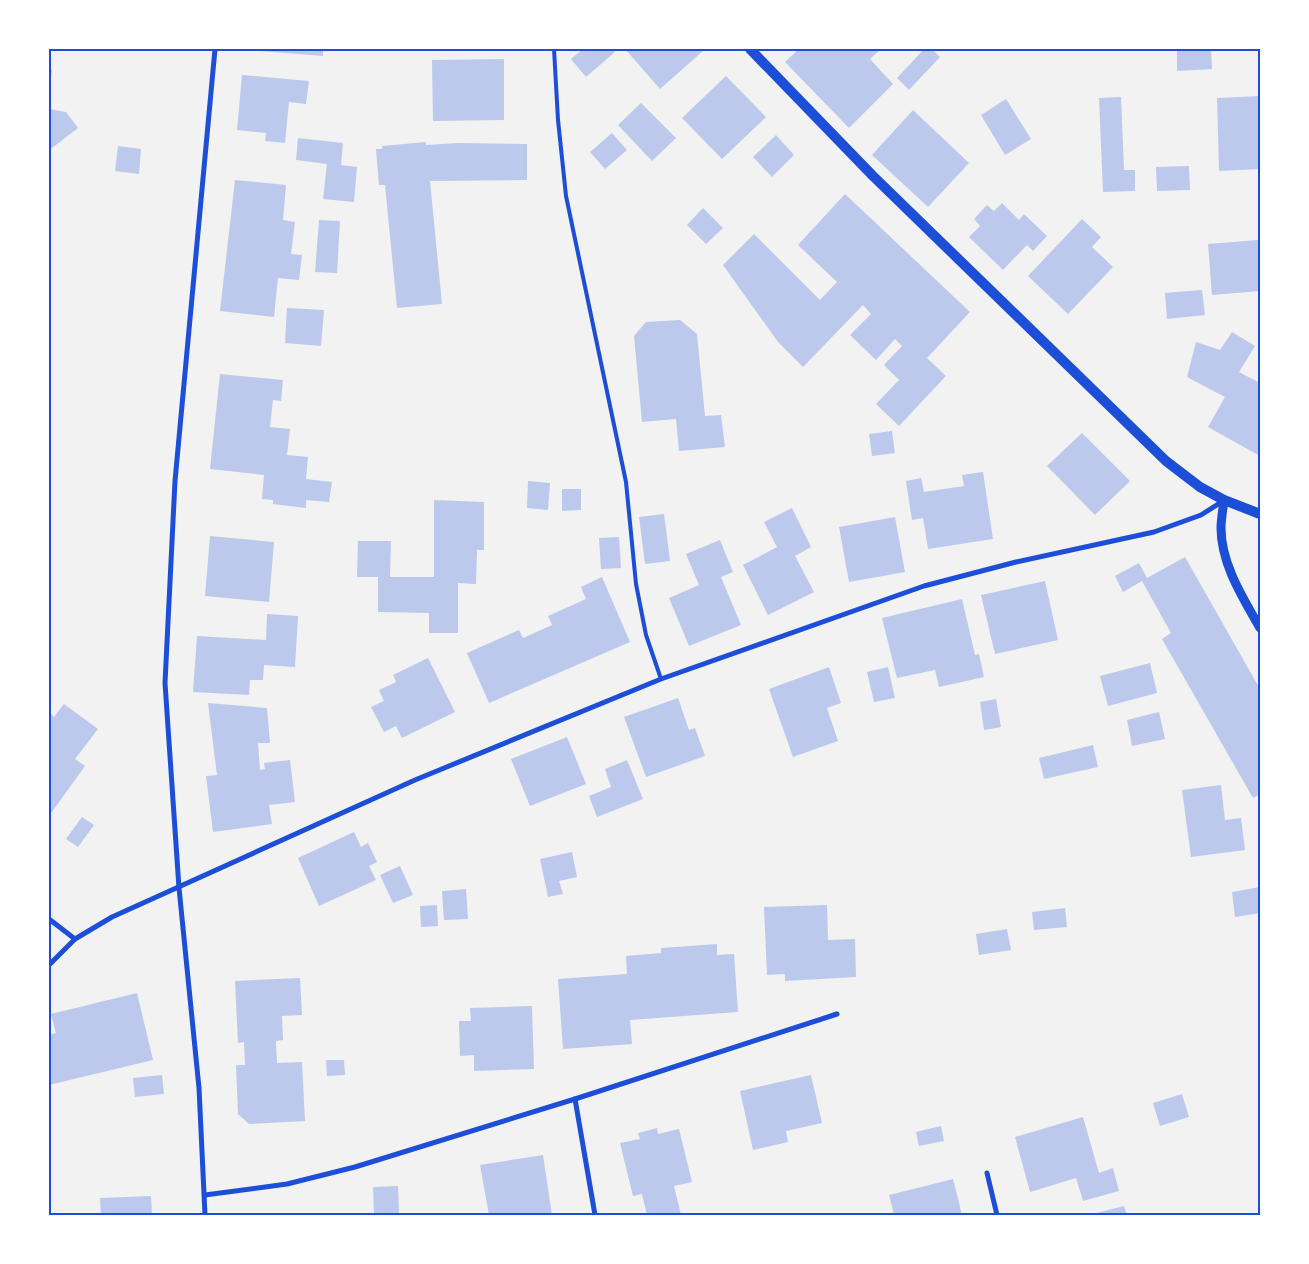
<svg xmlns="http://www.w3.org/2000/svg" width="1309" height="1264" viewBox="0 0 1309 1264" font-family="Ubuntu,sans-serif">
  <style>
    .building { fill: #bdc9ec }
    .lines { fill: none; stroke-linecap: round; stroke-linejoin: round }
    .service { stroke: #1d4ed8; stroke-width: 4 }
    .minor { stroke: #1d4ed8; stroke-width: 5 }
    .tertiary { stroke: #1d4ed8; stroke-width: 9 }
    .secondary { stroke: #1d4ed8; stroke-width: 10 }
    .neatline { fill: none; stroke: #1d4ed8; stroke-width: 2 }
  </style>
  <rect width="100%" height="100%" fill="#f2f2f2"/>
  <g class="building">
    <path d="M248 49H323V56L248 50Z"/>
    <path d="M583 49H612L615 52 586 77 571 59Z"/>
    <path d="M625 49H703L704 50 660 89Z"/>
    <path d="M799 49H881L870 59 893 84 849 128 785 62Z"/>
    <path d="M924 49H932L940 57 909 90 897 78Z"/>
    <path d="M1211 49 1212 69 1177 71V50Z"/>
    <path d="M504 59V120L433 121 432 60Z"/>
    <path d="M49 70H52L50 84H49Z"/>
    <path d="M242 75 309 81 306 104 289 102 285 143 265 141 266 133 237 130Z"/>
    <path d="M726 76 766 117 722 159 682 118Z"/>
    <path d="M1260 96V169L1219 171 1217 98Z"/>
    <path d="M1121 97 1124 170H1135V191L1103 192 1099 98Z"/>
    <path d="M1006 99 1031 139 1005 155 981 115Z"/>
    <path d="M641 103 676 138 652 161 618 125Z"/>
    <path d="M49 109 66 112 78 128 52 148 49 147Z"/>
    <path d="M913 110 969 163 928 207 872 155Z"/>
    <path d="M612 133 627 150 605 169 590 152Z"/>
    <path d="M776 135 794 155 772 177 753 157Z"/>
    <path d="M298 138 343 143 341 165 357 167 354 202 323 199 327 164 296 160Z"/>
    <path d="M426 142V145L459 143 527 144V180L430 181 442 304 397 308 385 185H379L376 149H382V146Z"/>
    <path d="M118 146 141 149 139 174 115 171Z"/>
    <path d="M1189 166 1190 190 1157 191 1156 167Z"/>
    <path d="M235 180 286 185 283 220 295 222 291 254 302 255 299 280 278 278 274 317 220 311Z"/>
    <path d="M845 194 970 312 927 358 946 376 899 426 876 404 899 380 884 365 902 346 895 339 876 360 850 335 871 314 863 305 803 367 778 342 723 265 754 234 820 300 837 282 798 245Z"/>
    <path d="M1002 203 1019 220 1024 214 1047 236 1033 251 1027 245 1003 270 969 237 980 226 974 219 987 205 994 211Z"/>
    <path d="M703 208 723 228 706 244 687 225Z"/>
    <path d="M1082 219 1101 237 1092 247 1113 267 1068 314 1028 276Z"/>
    <path d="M319 220 340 221 337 273 315 272Z"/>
    <path d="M1258 240 1260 291 1212 295 1208 244Z"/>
    <path d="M1202 290 1205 315 1167 319 1165 293Z"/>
    <path d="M287 308 324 310 321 346 285 343Z"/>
    <path d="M680 320 697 334 705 416 721 415 725 447 679 451 676 419 642 422 634 336 646 322Z"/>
    <path d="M1232 332 1255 346 1239 372 1260 383V456L1208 427 1225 397 1187 377 1196 342 1220 350Z"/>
    <path d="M220 374 283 380 281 401 273 400 270 427 290 429 287 455 308 457 306 479 332 482 329 502 306 500V508L273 504V500L262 499 264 475 210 469Z"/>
    <path d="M892 431 895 453 872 456 869 434Z"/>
    <path d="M1082 433 1130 481 1095 515 1047 466Z"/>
    <path d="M983 472 993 539 928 549 923 518 912 520 906 481 921 478 924 492 964 486 962 475Z"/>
    <path d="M528 481 550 483 548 510 527 508Z"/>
    <path d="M562 489H581V510L562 511Z"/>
    <path d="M434 500 484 502V550H477L476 584 458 583V633H429V613L378 612V577H357L358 541H391L390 577H434Z"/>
    <path d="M792 508 811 547 795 556 814 592 768 615 743 565 777 547 764 522Z"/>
    <path d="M664 514 670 561 645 564 639 517Z"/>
    <path d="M895 517 905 572 849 582 839 527Z"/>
    <path d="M210 536 274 542 269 602 205 596Z"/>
    <path d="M619 537 621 568 601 569 599 538Z"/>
    <path d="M720 540 733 572 721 577 741 625 689 646 669 598 699 585 686 554Z"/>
    <path d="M1185 557 1260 689V794L1253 798 1162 639 1171 633 1142 581 1123 592 1115 576 1139 563 1147 578Z"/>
    <path d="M602 577 630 642 489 703 467 653 519 630 523 638 552 625 548 616 586 599 581 587Z"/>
    <path d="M1045 581 1058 640 995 654 981 595Z"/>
    <path d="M962 599 975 655 979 654 984 677 939 687 935 670 897 678 882 618Z"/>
    <path d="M267 614 298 616 295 667 264 665 263 680H250L249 695 193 692 197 636 266 640Z"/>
    <path d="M428 658 455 712 402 738 396 726 384 732 371 707 384 701 379 690 396 682 393 675Z"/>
    <path d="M1150 663 1157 693 1108 706 1100 676Z"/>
    <path d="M829 667 841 703 827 708 838 741 793 757 769 689Z"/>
    <path d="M888 667 895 698 874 702 867 672Z"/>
    <path d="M678 698 689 730 695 728 705 756 646 777 624 717Z"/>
    <path d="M996 699 1001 727 984 730 980 702Z"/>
    <path d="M208 703 267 708 270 743H258L260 770 265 769 264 763 290 760 295 802 269 805 272 824 213 832 206 776 217 775Z"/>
    <path d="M64 704 98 729 75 759 85 766 49 816V712L54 717Z"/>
    <path d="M1159 712 1165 739 1132 746 1127 720Z"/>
    <path d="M567 737 586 784 530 806 511 759Z"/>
    <path d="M1093 745 1098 767 1044 779 1039 758Z"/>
    <path d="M627 760 643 799 597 817 589 796 611 787 605 769Z"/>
    <path d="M1221 785 1225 820 1241 818 1245 850 1191 857 1182 790Z"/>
    <path d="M82 817 94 825 78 847 66 839Z"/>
    <path d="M354 832 361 847 368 843 377 862 369 866 376 880 319 906 298 858Z"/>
    <path d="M572 852 577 877 559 881 563 894 548 897 540 859Z"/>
    <path d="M400 866 413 895 393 903 380 875Z"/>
    <path d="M1260 887V913L1235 917 1232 892Z"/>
    <path d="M466 889 468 919 444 920 442 891Z"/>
    <path d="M437 905 438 926 421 927 420 906Z"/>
    <path d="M827 905 828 940 855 939 856 977 785 981V974L767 975 764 907Z"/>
    <path d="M1065 908 1067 927 1034 930 1032 912Z"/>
    <path d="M1007 929 1011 950 979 955 976 934Z"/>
    <path d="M717 944V955L734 954 738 1012 630 1020 632 1044 563 1049 558 979 627 974 626 956 661 953V948Z"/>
    <path d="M300 978 302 1015 282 1016 283 1040 276 1041 277 1063 302 1062 305 1121 249 1124 238 1114 236 1065H245L244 1042 238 1043 235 981Z"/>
    <path d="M137 993 153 1060 49 1085V1035L56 1033 51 1014Z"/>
    <path d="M532 1006 534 1069 474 1071V1055L460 1056 459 1021H471L470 1008Z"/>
    <path d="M326 1060H344L345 1075 327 1076Z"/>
    <path d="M162 1075 164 1094 135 1097 133 1078Z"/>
    <path d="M811 1075 822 1123 786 1131 788 1142 753 1150 740 1091Z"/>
    <path d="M1182 1094 1189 1117 1160 1126 1153 1103Z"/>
    <path d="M1083 1117 1099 1173 1113 1168 1119 1191 1083 1201 1076 1178 1030 1192 1015 1137Z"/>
    <path d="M941 1126 944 1141 919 1146 916 1132Z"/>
    <path d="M657 1128 658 1134 679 1129 692 1182 674 1186 681 1215H647L642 1194 633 1196 620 1143 640 1139 638 1133Z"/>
    <path d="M543 1155 552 1215H489L480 1165Z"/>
    <path d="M953 1179 962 1215H894L889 1195Z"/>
    <path d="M398 1186 399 1213 374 1214 373 1187Z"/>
    <path d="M151 1196 152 1215H101L100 1198Z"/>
    <path d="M1124 1206 1127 1215H1089Z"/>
  </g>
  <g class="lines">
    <path class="service" d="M554 49 558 120 566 196 626 482 636 584 646 635 661 679"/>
    <g class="minor">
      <path d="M49 919 75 939"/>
      <path d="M49 965 75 939 112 917 415 780 661 679 924 586 1016 562 1154 532 1201 515 1223 501"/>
      <path d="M575 1099 595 1215"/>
      <path d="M987 1173 997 1215"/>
      <path d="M205 1195 287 1184 355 1167 575 1099 837 1014"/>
      <path d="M205 1215 199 1088 179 888 165 683 175 481 215 49"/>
    </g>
    <path class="tertiary" d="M1224 500C1223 509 1221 519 1221 528 1221 564 1243 598 1260 628"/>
    <path class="secondary" d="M750 49 873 176 1166 461 1200 487 1224 500 1260 514"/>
  </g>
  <rect width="1309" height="1264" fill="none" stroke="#ffffff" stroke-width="100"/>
  <rect x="50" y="50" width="1209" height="1164" class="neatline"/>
</svg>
